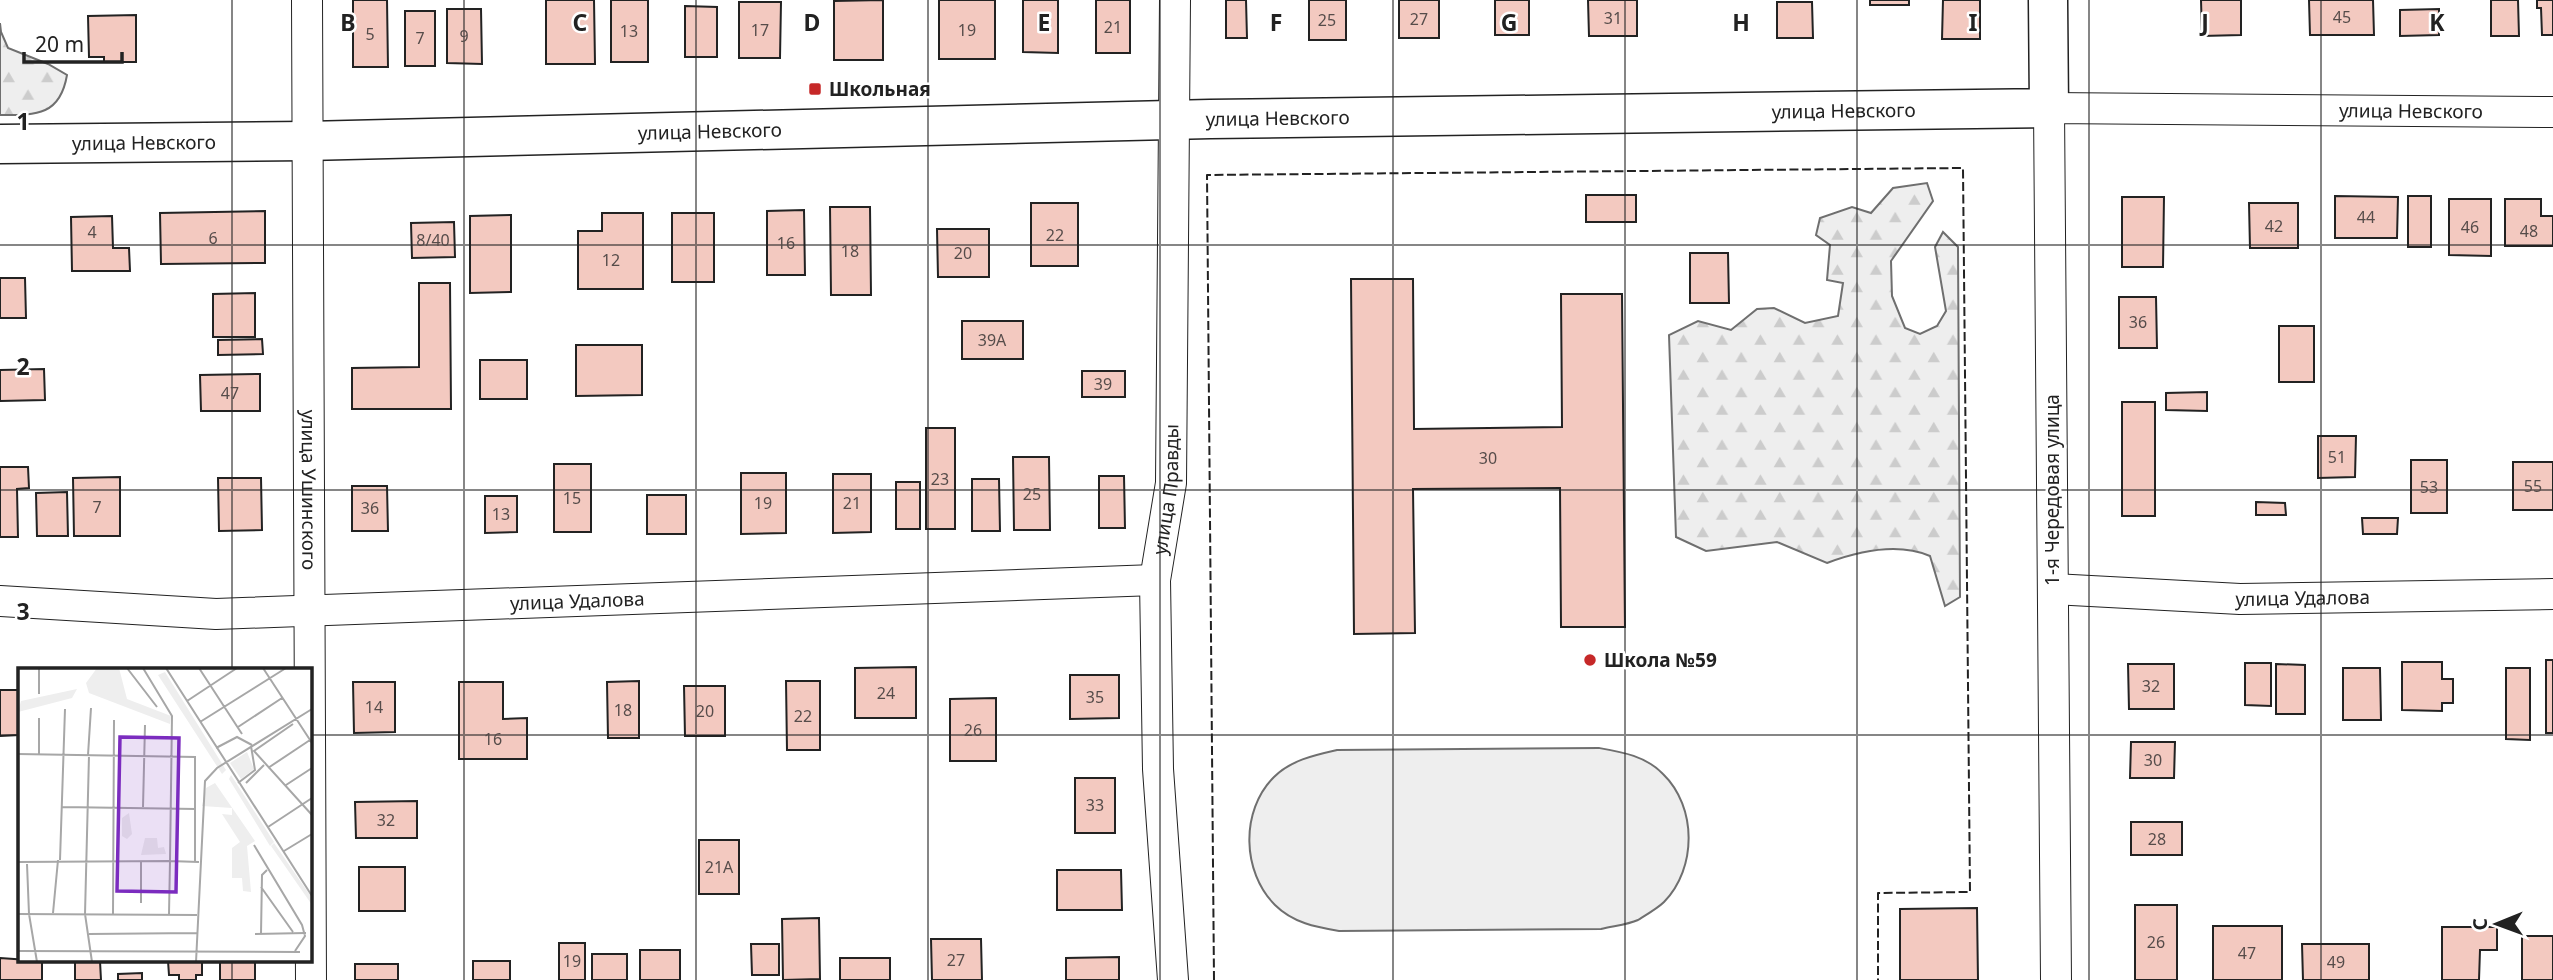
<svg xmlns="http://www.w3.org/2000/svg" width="2553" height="980" viewBox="0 0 2553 980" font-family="'Noto Sans',sans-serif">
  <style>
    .green { fill: #eee; stroke: #6f6f6f; stroke-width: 2 }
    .forest { fill: url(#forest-firs); stroke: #6f6f6f; stroke-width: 2 }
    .building { fill: #f3c9c0; stroke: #222; stroke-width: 2 }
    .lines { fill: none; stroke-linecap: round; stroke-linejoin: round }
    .street-casing { stroke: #222; stroke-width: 32 }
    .secondary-casing { stroke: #222; stroke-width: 41 }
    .street { stroke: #fff; stroke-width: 30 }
    .secondary { stroke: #fff; stroke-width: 38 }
    .fence { stroke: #222; stroke-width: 2; stroke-dasharray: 9 3.5; stroke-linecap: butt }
    .grid { fill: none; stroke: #222; stroke-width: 2; stroke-opacity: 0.55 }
    .poi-dot { fill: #c62828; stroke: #fff; stroke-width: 2.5 }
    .labels { text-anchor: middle; stroke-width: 5; stroke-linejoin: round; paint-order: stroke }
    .number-label { font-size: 16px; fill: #564c4a }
    .poi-label { font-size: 19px; font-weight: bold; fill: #222; stroke: #fff; text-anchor: start }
    .street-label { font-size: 19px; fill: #222; stroke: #fff }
    .inset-road { fill: none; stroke: #a7a7a7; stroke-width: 2 }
    .view { fill: #7b2cbf; fill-opacity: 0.15; stroke: #7b2cbf; stroke-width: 3.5 }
    .inset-edge { fill: none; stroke: #222; stroke-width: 3.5 }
    .grid-label { font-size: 23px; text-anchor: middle; font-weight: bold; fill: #222; stroke: #fff; stroke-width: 5; stroke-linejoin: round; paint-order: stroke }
  </style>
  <defs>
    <pattern id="forest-firs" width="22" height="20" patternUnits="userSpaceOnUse" patternTransform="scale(1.75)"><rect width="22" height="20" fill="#eee"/><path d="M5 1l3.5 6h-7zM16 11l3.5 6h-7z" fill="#ccc"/></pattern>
  </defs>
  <rect width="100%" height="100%" fill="#fff"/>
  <path class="green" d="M1599 748C1622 752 1646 756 1663 774 1697 807 1697 868 1664 902 1658 908 1646 915 1638 920 1627 925 1612 926 1601 929L1339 931C1316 927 1293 923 1275 905 1242 872 1240 811 1274 777 1291 760 1315 755 1337 750Z"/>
  <g class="forest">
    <path d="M0 23 1 32 8 48 48 64 67 75C60 116 36 115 0 115Z"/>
    <path d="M1927 183 1933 201 1891 261 1892 296 1905 328 1920 334 1937 326 1946 311 1935 247 1943 232 1958 247 1960 597 1945 606 1930 556C1897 542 1859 551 1827 563L1777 542 1706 551 1676 537 1669 335 1698 321 1731 330 1757 309 1774 308 1805 323 1838 316 1843 283 1827 280 1830 245 1816 235 1820 218 1852 207 1871 213 1893 188Z"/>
  </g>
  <g class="building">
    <path d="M353 0H387L388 67H353Z"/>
    <path d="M546 0H594L595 64H546Z"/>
    <rect x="611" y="0" width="37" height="62"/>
    <path d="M883 0V60H834V1Z"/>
    <rect x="939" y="0" width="56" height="59"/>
    <path d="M1023 0H1058V53L1023 52Z"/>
    <rect x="1096" y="0" width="34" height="53"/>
    <path d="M1226 0H1246L1247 38H1226Z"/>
    <rect x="1309" y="0" width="37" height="40"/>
    <rect x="1399" y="0" width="40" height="38"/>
    <rect x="1495" y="0" width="34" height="35"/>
    <path d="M1588 0H1637V36H1589Z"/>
    <rect x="1870" y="0" width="39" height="5"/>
    <path d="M1943 0H1980V39H1942Z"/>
    <path d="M2201 0H2241V35L2202 36Z"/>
    <path d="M2309 0H2373L2374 35H2310Z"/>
    <path d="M2491 0H2518L2519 36H2491Z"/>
    <path d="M2537 0H2553V35H2542L2541 8H2537Z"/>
    <path d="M739 2H781L780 58H739Z"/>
    <path d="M1777 2H1812L1813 38H1777Z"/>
    <path d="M685 6 717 7V57H685Z"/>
    <path d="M447 9H481L482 64 447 63Z"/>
    <path d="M2439 9V35L2400 36V10Z"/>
    <rect x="405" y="11" width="30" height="55"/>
    <path d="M136 15V62H104V57H89L88 16Z"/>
    <rect x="1586" y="195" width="50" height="27"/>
    <path d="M2335 196 2398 197 2397 238H2335Z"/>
    <rect x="2408" y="196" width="23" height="51"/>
    <path d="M2122 197H2164L2163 267H2122Z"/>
    <path d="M2449 199H2491V256L2449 255Z"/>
    <path d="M2505 199H2541V216H2553V246H2505Z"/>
    <rect x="1031" y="203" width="47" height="63"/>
    <path d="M2249 203H2298V248H2250Z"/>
    <path d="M830 207H870L871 295H831Z"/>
    <path d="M804 210 805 275H767V211Z"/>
    <path d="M265 211V263L161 264 160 213Z"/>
    <path d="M602 213H643V289H578V231H602Z"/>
    <rect x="672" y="213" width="42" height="69"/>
    <path d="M511 215V292L470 293V216Z"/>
    <path d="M112 216 113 248H129L130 271H72L71 217Z"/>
    <path d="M454 222 455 257 412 258 411 223Z"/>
    <path d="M937 229H989V277H938Z"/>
    <path d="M1690 253H1728L1729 303H1690Z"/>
    <path d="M0 278H25L26 318H0Z"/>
    <path d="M1351 279H1413L1414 429 1562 427 1561 294H1622L1625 627H1561L1560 488 1413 489 1415 633 1354 634Z"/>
    <path d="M419 283H450L451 409H352V368L419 367Z"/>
    <path d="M255 293V337H213V294Z"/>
    <path d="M2119 297H2156L2157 348H2119Z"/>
    <rect x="962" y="321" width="61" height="38"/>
    <rect x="2279" y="326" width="35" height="56"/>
    <path d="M262 339 263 354 218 355V340Z"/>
    <path d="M576 345H642V395L576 396Z"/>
    <rect x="480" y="360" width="47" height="39"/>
    <path d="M44 369 45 400 0 401V370Z"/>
    <rect x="1082" y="371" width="43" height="26"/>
    <path d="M260 374V411H201L200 375Z"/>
    <path d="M2207 392V411L2166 410V393Z"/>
    <rect x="2122" y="402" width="33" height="114"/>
    <rect x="926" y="428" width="29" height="101"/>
    <path d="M2318 436H2356L2355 477 2318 478Z"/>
    <path d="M1013 457H1049L1050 530H1014Z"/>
    <rect x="2411" y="460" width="36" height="53"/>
    <rect x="2513" y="462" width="40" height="48"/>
    <rect x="554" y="464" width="37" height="68"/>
    <path d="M0 467H28L29 488 17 489 18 537H0Z"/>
    <path d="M741 473H786V533L741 534Z"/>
    <path d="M833 474H871V532L833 533Z"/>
    <path d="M1099 476H1124L1125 528H1099Z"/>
    <path d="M120 477V536H74L73 478Z"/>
    <path d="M218 478H261L262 530 219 531Z"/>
    <path d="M972 479H999L1000 531H972Z"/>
    <rect x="896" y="482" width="24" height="47"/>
    <path d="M352 486H387L388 531H352Z"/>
    <path d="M67 492 68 536H37L36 493Z"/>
    <rect x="647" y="495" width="39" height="39"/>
    <path d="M485 496H517V532L485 533Z"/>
    <path d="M2256 502 2285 503 2286 515H2256Z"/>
    <path d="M2362 518H2398L2397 534H2363Z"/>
    <rect x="2546" y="660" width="7" height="73"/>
    <path d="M2402 662H2442V679H2453V703H2442V711L2402 710Z"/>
    <path d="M2245 663H2271V706L2245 705Z"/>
    <path d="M2128 664H2174V709H2129Z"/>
    <path d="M2276 664 2305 665V714H2276Z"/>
    <path d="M916 667V718H855V668Z"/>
    <path d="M2343 668H2380L2381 720H2343Z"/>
    <path d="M2506 668H2530V740L2506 739Z"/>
    <path d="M1070 675H1119V718L1070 719Z"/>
    <path d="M639 681V738H608L607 682Z"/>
    <path d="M786 681H820V750H787Z"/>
    <path d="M353 682H395V732L354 733Z"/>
    <path d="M459 682H503V719L527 718V759H459Z"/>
    <path d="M684 686H725V736H685Z"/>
    <path d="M0 690H19V735L0 736Z"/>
    <path d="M996 698V761H950V699Z"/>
    <path d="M2131 742H2175L2174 778H2130Z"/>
    <rect x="1075" y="778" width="40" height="55"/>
    <path d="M417 801V838H356L355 802Z"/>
    <rect x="2131" y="822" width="51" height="33"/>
    <rect x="699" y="840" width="40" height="54"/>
    <rect x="359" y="867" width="46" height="44"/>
    <path d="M1057 870H1121L1122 910H1057Z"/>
    <rect x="2135" y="905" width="42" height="75"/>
    <path d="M1977 908 1978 980H1900V909Z"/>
    <path d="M819 918 820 979 783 980 782 919Z"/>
    <rect x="2213" y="926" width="69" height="54"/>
    <path d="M2442 927H2497V950H2480L2479 980H2442Z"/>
    <rect x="2522" y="936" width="31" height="44"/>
    <path d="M931 939H981L982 980H932Z"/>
    <rect x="559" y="943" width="26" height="37"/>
    <path d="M751 944H779V975H752Z"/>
    <path d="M2302 944H2369V980H2303Z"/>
    <rect x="640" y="950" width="40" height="30"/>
    <rect x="592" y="954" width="35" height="26"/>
    <path d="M1119 957V980H1066V958Z"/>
    <path d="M0 958 42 961V980H0Z"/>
    <rect x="840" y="958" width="50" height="22"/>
    <path d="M75 961H100L101 980H75Z"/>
    <path d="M168 961H202V975H196V980H179V975H169Z"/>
    <rect x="220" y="961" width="35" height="19"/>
    <rect x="473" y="961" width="37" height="19"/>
    <rect x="355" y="964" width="43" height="16"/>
    <path d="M142 973V980H118V974Z"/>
  </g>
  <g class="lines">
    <defs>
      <g id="street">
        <path id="s1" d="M307 0 311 980"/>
        <path id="s2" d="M2053 589 2240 599 2553 594"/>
        <path id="s3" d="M0 601 216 614 1155 580"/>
        <path id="s4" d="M1173 980 1158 769 1155 580 1171 483 1175 0"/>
        <path id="s5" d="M2056 980 2049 108 2553 112"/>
      </g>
      <g id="secondary">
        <path id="s6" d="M0 144 307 141 1210 119 2049 108 2048 0"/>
      </g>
    </defs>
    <use href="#street" class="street-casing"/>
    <use href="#secondary" class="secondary-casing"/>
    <use href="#street" class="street"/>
    <use href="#secondary" class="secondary"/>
    <path class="fence" d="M1214 980 1207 175 1963 168 1970 892 1878 893V980"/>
  </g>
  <path class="grid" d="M232 0V670M464 0V980M696 0V980M928 0V980M1160 0V980M1393 0V980M1625 0V980M1857 0V980M2089 0V980M2321 0V980M0 245H2553M0 490H2553M0 735H19M310 735H2553M232 961V980"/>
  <g class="poi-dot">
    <rect x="808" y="82" width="14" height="14" rx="3.5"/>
    <circle cx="1590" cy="660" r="7"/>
  </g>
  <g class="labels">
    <g class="number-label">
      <text x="2342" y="23">45</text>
      <text x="1613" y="24">31</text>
      <text x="1419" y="25">27</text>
      <text x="1327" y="26">25</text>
      <text x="1113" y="33">21</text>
      <text x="760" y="36">17</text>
      <text x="967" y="36">19</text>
      <text x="629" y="37">13</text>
      <text x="370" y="40">5</text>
      <text x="464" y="42">9</text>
      <text x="420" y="44">7</text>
      <text x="2366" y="223">44</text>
      <text x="2274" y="232">42</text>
      <text x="2470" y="233">46</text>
      <text x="2529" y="237">48</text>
      <text x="92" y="238">4</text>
      <text x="1055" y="241">22</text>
      <text x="213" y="244">6</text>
      <text x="433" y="246">8/40</text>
      <text x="786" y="249">16</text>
      <text x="850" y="257">18</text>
      <text x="963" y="259">20</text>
      <text x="611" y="266">12</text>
      <text x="2138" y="328">36</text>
      <text x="992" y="346">39А</text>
      <text x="1103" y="390">39</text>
      <text x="230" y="399">47</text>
      <text x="2337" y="463">51</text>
      <text x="1488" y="464">30</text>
      <text x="940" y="485">23</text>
      <text x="2533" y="492">55</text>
      <text x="2429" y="493">53</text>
      <text x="1032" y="500">25</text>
      <text x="572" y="504">15</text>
      <text x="763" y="509">19</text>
      <text x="852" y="509">21</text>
      <text x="97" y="513">7</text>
      <text x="370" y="514">36</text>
      <text x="501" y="520">13</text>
      <text x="2151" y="692">32</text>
      <text x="886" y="699">24</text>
      <text x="1095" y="703">35</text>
      <text x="374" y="713">14</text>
      <text x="623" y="716">18</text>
      <text x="705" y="717">20</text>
      <text x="803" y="722">22</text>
      <text x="973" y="736">26</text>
      <text x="493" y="745">16</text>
      <text x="2153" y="766">30</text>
      <text x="1095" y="811">33</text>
      <text x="386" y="826">32</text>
      <text x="2157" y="845">28</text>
      <text x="719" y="873">21А</text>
      <text x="2156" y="948">26</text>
      <text x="2247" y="959">47</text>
      <text x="956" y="966">27</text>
      <text x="572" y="967">19</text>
      <text x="2336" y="968">49</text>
    </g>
    <g class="poi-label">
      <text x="829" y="96">Школьная</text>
      <text x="1604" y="667">Школа №59</text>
    </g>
    <g class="street-label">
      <text dy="7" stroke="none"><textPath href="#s6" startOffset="1844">улица Невского</textPath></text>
      <text dy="7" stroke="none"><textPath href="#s5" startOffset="1234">улица Невского</textPath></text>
      <text dy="7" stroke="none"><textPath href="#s6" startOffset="1278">улица Невского</textPath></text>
      <text dy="7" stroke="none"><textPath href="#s6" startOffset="710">улица Невского</textPath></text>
      <text dy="7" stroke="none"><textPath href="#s6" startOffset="144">улица Невского</textPath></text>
      <text dy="7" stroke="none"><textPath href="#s1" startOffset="490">улица Ушинского</textPath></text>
      <text dy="7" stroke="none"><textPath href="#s4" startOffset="492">улица Правды</textPath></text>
      <text transform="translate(2052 490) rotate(-90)" y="7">1-я Чередовая улица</text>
      <text dy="7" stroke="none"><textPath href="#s2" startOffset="250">улица Удалова</textPath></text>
      <text dy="7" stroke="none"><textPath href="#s3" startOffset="578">улица Удалова</textPath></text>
    </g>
  </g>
  <g transform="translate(18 668)">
    <rect width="294" height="294" fill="#fff"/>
    <path d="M147 4 208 102 204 106 140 7ZM229 84 236 101 223 111 212 95ZM213 107 256 174 252 178 211 111ZM197 115 237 173 229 178 233 224 225 223 224 210H214V180L222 174 204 146 214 147V140L184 138 188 120ZM111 145 114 166 109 171 104 168V150Z" fill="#eee"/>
    <path d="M79 0H101L109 31 153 48 152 56 71 25 68 15ZM59 21 54 30 0 44 3 33ZM127 170H139L140 180 146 179 148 186 123 187ZM256 175 294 230V237L253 178Z" fill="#eee"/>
    <path class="inset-road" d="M21 0V26M109 0 139 39M125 0 154 48 152 193 181 194M148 0 294 228M181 0 224 66M245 0 294 75M169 33 219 0M182 54 268 0M275 56 236 83 294 147M220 59 264 30M198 80 219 69 234 77M0 86 177 89V194M21 87V50M70 87 73 40M71 87 67 246 74 294M250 100 292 72M220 115 237 102 233 78M228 115 246 97M268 117 294 100M44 139 178 141M125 139 127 57M250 159 294 130M236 177 284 257 287 268 277 283M266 183 294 166M42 192 47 41M0 194 152 193 151 246M9 196 11 246 19 294M243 219 275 264M123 235V193M35 245 40 192M0 246 179 247M95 246 96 52M71 266 179 265M237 266 288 265M243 266 244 207 249 202M0 283 282 284M178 294 187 113 199 100 294 41"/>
    <path class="view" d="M102 69 161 70 158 224 99 223Z"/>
    <rect width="294" height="294" class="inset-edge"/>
  </g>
  <g class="grid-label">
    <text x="348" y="31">B</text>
    <text x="580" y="31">C</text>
    <text x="812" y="31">D</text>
    <text x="1044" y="31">E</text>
    <text x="1276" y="31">F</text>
    <text x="1509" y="31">G</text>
    <text x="1741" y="31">H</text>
    <text x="1973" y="31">I</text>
    <text x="2205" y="31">J</text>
    <text x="2437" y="31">K</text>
    <text x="23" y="130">1</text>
    <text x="23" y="375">2</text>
    <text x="23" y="620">3</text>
  </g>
  <g transform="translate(2497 924) rotate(269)" stroke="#ffffff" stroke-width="5" paint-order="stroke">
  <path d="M0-5L12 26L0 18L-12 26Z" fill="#222222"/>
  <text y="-10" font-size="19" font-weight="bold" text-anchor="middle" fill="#222222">С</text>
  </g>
  <path d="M24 52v10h98v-10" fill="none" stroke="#222222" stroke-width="3.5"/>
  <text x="35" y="52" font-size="21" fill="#222222" stroke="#ffffff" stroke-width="5" paint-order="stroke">20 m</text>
</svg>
